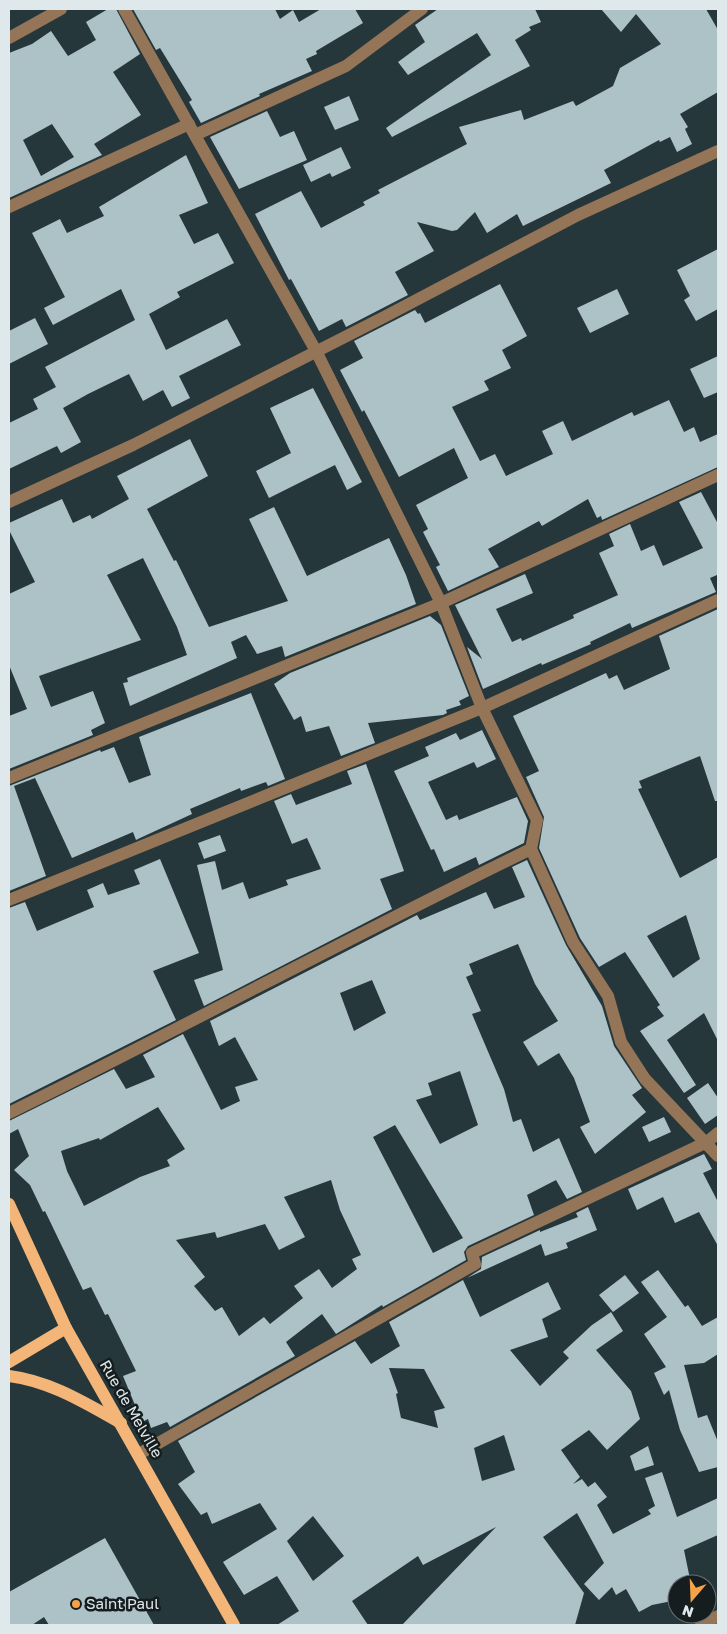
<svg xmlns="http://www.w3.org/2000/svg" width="727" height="1634" viewBox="0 0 727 1634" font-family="'Golos Text',sans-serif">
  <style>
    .building { fill: #adc2c7; fill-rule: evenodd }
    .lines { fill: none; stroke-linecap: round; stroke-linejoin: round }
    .minor { stroke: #947558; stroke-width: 12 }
    .major { stroke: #f4b578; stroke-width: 12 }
    .poi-dot { fill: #f6a247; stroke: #151d1f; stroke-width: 2 }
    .labels { text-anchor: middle; stroke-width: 5; stroke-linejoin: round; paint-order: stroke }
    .street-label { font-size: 15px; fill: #dfe9ec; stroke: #151d1f }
    .poi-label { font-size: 15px; fill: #dfe9ec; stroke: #151d1f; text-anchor: start }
  </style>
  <rect width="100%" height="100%" fill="#26373b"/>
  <g class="building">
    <path d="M108 9H116L140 54 113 72 141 115 94 144 102 155 9 198V53L32 44 51 31 68 56 96 40 86 22ZM52 124 74 157 41 176 23 140Z"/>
    <path d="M133 9H275L280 19 293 10 299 22 321 9H355L363 23 316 51 317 54 306 59 312 71 259 94 260 96 201 123 189 102 192 100 160 48 156 50Z"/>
    <path d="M438 9H535L541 22 529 27 531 30 515 40 530 66 392 137 386 128 491 55 477 33 408 75 398 62 425 42 415 25Z"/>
    <path d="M601 9H706L718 30V92L680 114 688 127 685 129 692 144 677 152 670 137 660 142 659 140 604 170 611 183 523 226 517 214 487 233 475 212 457 230 452 231 417 222 434 251 395 272 408 295 346 327 342 319 319 331 291 279 289 280 255 214 301 191 321 228 365 205 363 202 380 193 378 190 467 144 459 127 521 110 524 120 573 101 576 106 613 86 620 68 661 44 636 14 621 32Z"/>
    <path d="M349 96 359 120 335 130 324 107Z"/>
    <path d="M267 111 280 137 294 131 307 160 239 189 210 137Z"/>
    <path d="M341 147 351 168 332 177 330 173 311 182 303 165Z"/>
    <path d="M186 155 208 203 179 215 194 244 218 233 234 263 177 292 180 297 149 314 166 350 227 319 241 345 179 376 190 398 172 407 163 390 143 401 129 374 88 394 63 408 81 442 61 453 57 446 9 469V423L38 409 33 399 56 387 45 367 135 320 121 289 53 325 44 308 65 297 32 233 60 219 67 233 104 216 99 207Z"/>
    <path d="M718 249V309L696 321 684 300 690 296 677 270Z"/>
    <path d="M500 284 527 336 502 350 511 368 484 381 489 390 452 407 480 461 495 454 506 476 553 454 542 431 563 421 572 441 632 412 634 416 669 400 684 432 694 427 700 442 718 434V467L602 520 601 516 597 518 588 499 542 526 539 521 488 549 499 567 448 591 436 567 440 565 423 532 428 529 416 505 468 478 454 448 399 477 364 410 362 412 340 370 363 358 354 341 415 310 418 314 420 313 425 323Z"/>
    <path d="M617 289 629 314 590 333 577 308Z"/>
    <path d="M35 318 48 344 9 364V331Z"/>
    <path d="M718 356V392L704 398 690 369Z"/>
    <path d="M313 388 362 482 347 490 335 465 269 498 256 471 291 453 270 408Z"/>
    <path d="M190 439 208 476 147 509 174 561 176 560 209 627 288 601 249 519 274 507 307 576 389 538 406 575 416 604 285 657 282 646 257 654 246 635 231 642 237 658 130 706 123 683 128 682 127 678 187 655 177 627 143 558 107 575 141 640 39 676 51 707 93 691 105 723 91 730 93 735 9 769V716L27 709 9 665V594L35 582 9 530V523L62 499 73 523 90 515 92 519 129 499 117 476Z"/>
    <path d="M701 492 718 524V578L717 575 710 578 716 592 632 628 630 623 590 642 591 644 542 665 541 663 483 689 467 647 482 659 455 605 525 574 533 593 496 609 512 642 521 638 522 641 574 618 573 615 618 595 599 553 614 546 609 534 630 524 641 551 654 545 663 566 703 548 679 502Z"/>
    <path d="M718 609V801H715L700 756 639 781 642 788 638 789 680 878 718 857V1041L704 1013 667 1040 696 1085 684 1093 640 1031 664 1016 657 1007 660 1005 625 952 599 967 580 938 539 848 544 817 526 777 539 771 513 716 606 673 609 679 617 675 624 690 670 669 659 636ZM686 915 700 959 673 978 647 936Z"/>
    <path d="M430 616 441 625 469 696 459 701 461 705 446 710 447 713 443 715 368 723 375 743 341 756 329 726 306 732 301 716 294 720 274 684 290 673Z"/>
    <path d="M251 693 285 779 268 786 266 782 241 791 240 788 190 809 192 814 140 838 136 840 133 832 72 858 35 778 14 786 46 876 9 891V786L100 750 101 752 114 747 129 783 151 775 139 737Z"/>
    <path d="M482 730 496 759 477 768 474 762 428 782 446 820 457 815 459 820 517 797 528 821 524 843 479 865 476 857 444 872 434 849 431 850 394 771 429 756 425 747 456 733 460 740Z"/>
    <path d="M366 764 404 871 380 879 392 909 204 1006 194 980 223 970 197 865 215 861 222 890 243 882 249 899 288 885 286 880 321 869 307 838 292 844 274 801 291 794 296 805 352 784 347 771Z"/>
    <path d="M220 835 226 851 204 859 198 843Z"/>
    <path d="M160 859 199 953 153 971 176 1020 9 1104V908L25 902 37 931 94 907 87 890 103 883 108 895 140 884 134 870Z"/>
    <path d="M527 860 566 945 602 1006 614 1046 642 1088 632 1095 646 1112 595 1154 580 1127 590 1122 574 1078 559 1053 538 1066 523 1042 558 1021 535 984 518 944 469 964 473 974 466 977 481 1011 472 1014 504 1089 513 1122 521 1119 533 1152 559 1138 582 1192 567 1199 556 1180 527 1195 534 1215 468 1246 464 1252 466 1260 383 1307 382 1305 336 1334 322 1314 286 1342 295 1356 170 1427 167 1422 151 1428 148 1419 142 1422 123 1376 136 1371 108 1314 105 1315 91 1287 83 1290 45 1211 43 1212 30 1185 14 1170 29 1156 18 1129 9 1134V1121L114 1069 126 1089 155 1077 143 1055 183 1034 221 1110 240 1101 235 1087 258 1080 235 1037 219 1046 210 1021 417 915 420 920 486 892 494 909 525 897 512 867ZM372 980 386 1013 354 1031 340 993ZM460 1071 478 1125 440 1144 416 1100 432 1095 428 1083ZM158 1107 185 1149 167 1160 170 1166 140 1177 84 1206 67 1171 61 1151 99 1138 100 1140ZM395 1125 463 1238 433 1253 373 1137ZM331 1180 340 1210 361 1255 352 1259 357 1269 332 1288 319 1269 294 1286 303 1298 270 1324 264 1317 239 1336 222 1307 215 1311 194 1286 205 1277 176 1240 215 1232 217 1238 265 1224 279 1250 305 1237 284 1197Z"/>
    <path d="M708 1083 718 1098V1115L705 1124 687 1098Z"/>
    <path d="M664 1117 671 1132 649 1142 642 1127Z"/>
    <path d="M704 1154 712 1169 703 1173 718 1202V1246L699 1212 675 1223 663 1197 637 1210 628 1189Z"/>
    <path d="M588 1207 597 1230 566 1243 568 1248 545 1256 541 1244 467 1278 481 1269 482 1257 540 1230V1232L578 1217 576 1213Z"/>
    <path d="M658 1270 685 1307 688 1305 702 1326 718 1317V1354L704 1363 684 1365 698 1418 707 1415 718 1442V1467L699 1472 680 1430 669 1390 664 1395 654 1373 666 1367 644 1334 667 1317 641 1282Z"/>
    <path d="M625 1275 639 1293 613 1312 599 1295Z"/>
    <path d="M463 1280 480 1317 548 1282 561 1309 542 1319 548 1337 510 1350 540 1386 569 1358 563 1352 592 1325 611 1312 623 1331 596 1350 631 1391 640 1419 607 1450 589 1430 561 1450 580 1477 573 1484 582 1479 588 1487 595 1482 607 1497 597 1505 613 1534 651 1514 648 1510 655 1506 645 1478 662 1472 677 1517 718 1498V1535L684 1550 691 1584H677V1600L652 1605 639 1612 626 1589 616 1595 612 1587 599 1600 584 1584 604 1563 577 1513 543 1537 584 1593 575 1625H402L496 1527 423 1565 418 1556 352 1601 368 1625H277L299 1611 277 1576 244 1595 223 1562 277 1529 260 1503 212 1524 207 1512 201 1515 178 1484 195 1472 178 1441 355 1341 371 1364 400 1346 389 1322ZM389 1368 424 1369 445 1408 434 1411 438 1428 401 1418 396 1394 398 1393ZM504 1435 515 1470 482 1481 474 1448ZM313 1516 344 1556 313 1581 287 1541Z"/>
    <path d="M648 1446 654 1465 635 1471 630 1456Z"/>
    <path d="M105 1538 154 1625H49L44 1617 32 1625H9V1592Z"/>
  </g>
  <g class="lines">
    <g class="minor">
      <path d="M9 38 61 9"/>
      <path d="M195 135 346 66 422 9"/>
      <path d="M9 207 189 124"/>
      <path d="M9 502 133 445 384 317 578 215 718 151"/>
      <path d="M9 778 441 603 718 475"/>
      <path d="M531 849 573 942 608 996 621 1042 645 1079 718 1156"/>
      <path d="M9 900 482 708 718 600"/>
      <path d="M9 1113C184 1027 356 934 531 849L537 820 482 708 441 603 316 351 124 9"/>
      <path d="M139 1454 475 1264 472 1253 707 1142 718 1133"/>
      <path d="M701 1625 718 1616"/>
    </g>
    <g class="major">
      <path d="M9 1204 66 1328 234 1625"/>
      <path d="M9 1362 66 1328"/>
      <path d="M9 1376C50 1381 85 1403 121 1423"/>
    </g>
  </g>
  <circle class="poi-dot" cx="76" cy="1604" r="5"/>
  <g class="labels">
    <g class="street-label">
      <text transform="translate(131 1409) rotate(60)" y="5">Rue de Melville</text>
    </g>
    <g class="poi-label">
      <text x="86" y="1609">Saint Paul</text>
    </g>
  </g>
  <rect width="727" height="1634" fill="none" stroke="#dfe9ec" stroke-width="20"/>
  <g transform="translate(692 1599) rotate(199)"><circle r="24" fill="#151d1f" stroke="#666f71"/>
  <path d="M0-4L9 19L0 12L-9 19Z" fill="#f6a247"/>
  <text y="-8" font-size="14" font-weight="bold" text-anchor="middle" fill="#dfe9ec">N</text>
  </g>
</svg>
